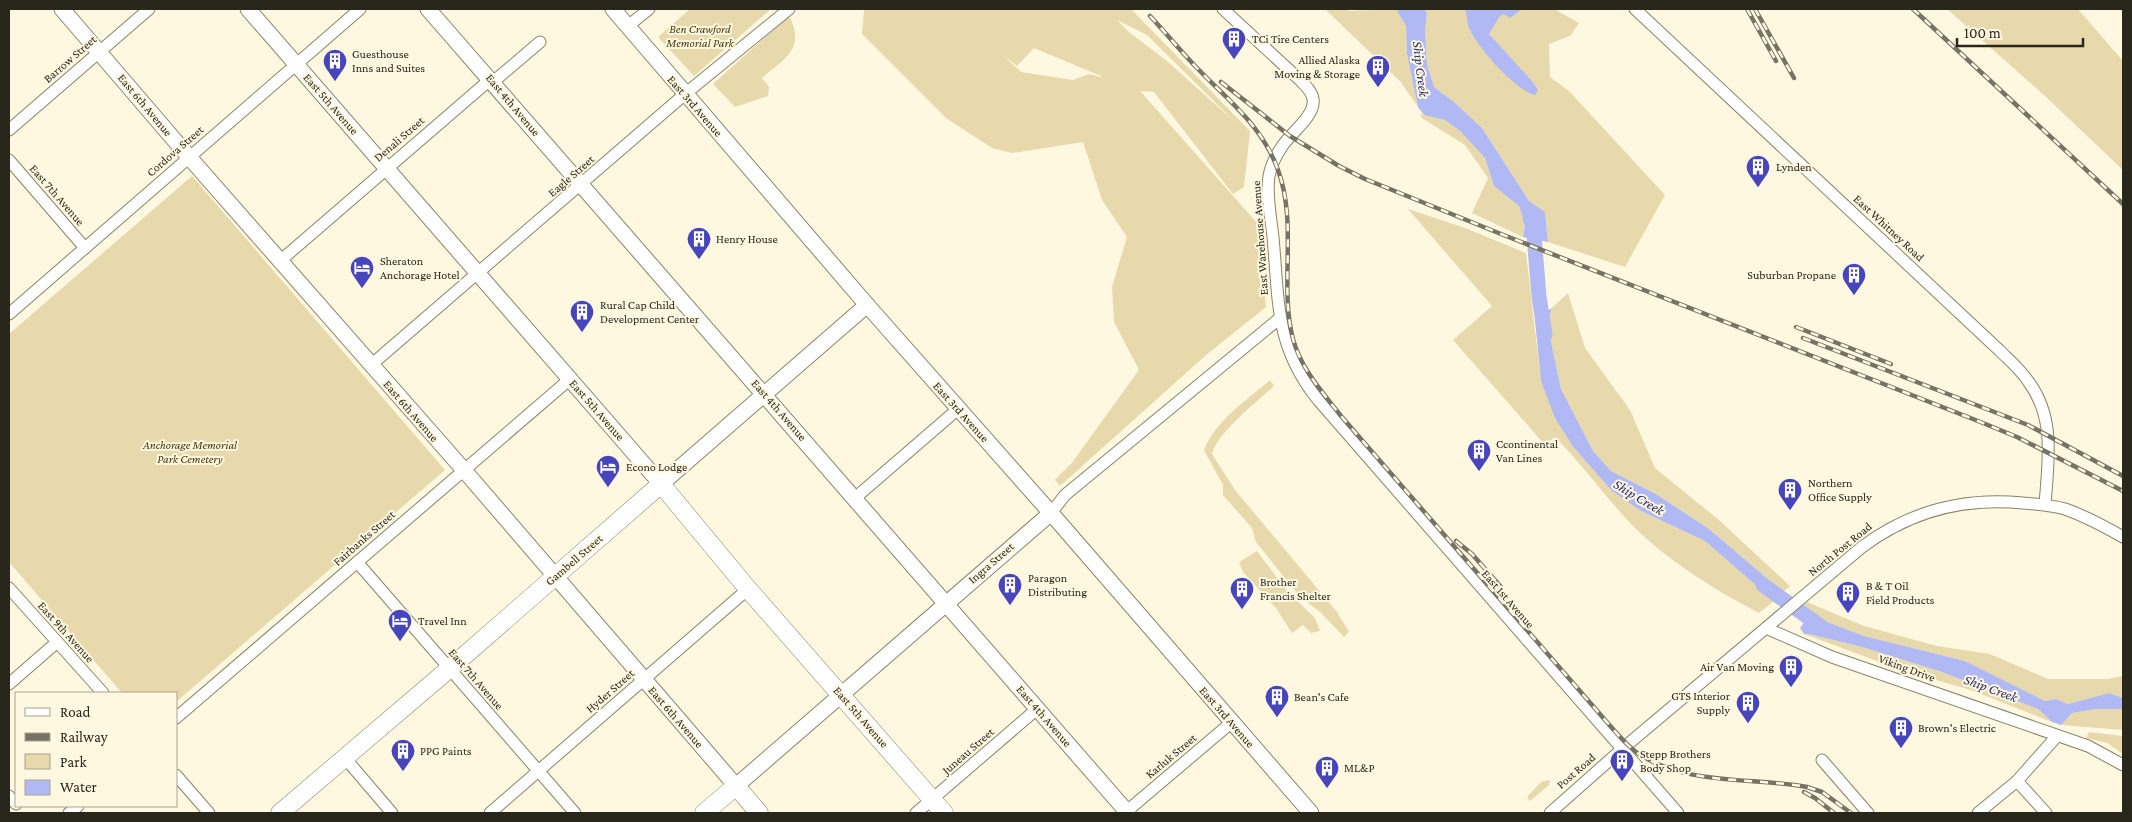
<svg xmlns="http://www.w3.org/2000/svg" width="2132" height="822" viewBox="0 0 2132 822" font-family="'Crimson Pro',serif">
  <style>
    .green { fill: #e7d9ac; fill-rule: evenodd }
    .water { fill: #b0b9f3 }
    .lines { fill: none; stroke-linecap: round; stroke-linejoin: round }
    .river { stroke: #b0b9f3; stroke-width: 15 }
    .minor-casing { stroke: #8a8268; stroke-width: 13 }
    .major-casing { stroke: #8a8268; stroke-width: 17 }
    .highway-casing { stroke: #8a8268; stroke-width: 19 }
    .minor { stroke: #fff; stroke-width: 11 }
    .major { stroke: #fff; stroke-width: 15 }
    .highway { stroke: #fff; stroke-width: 18 }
    .rail-casing { stroke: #777364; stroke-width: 4.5 }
    .rail { stroke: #fff8e1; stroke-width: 2.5; stroke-dasharray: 8; stroke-linecap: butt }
    .labels { text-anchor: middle; stroke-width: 4; stroke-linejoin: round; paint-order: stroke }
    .park-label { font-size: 12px; font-style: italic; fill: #453703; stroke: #fff8e1 }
    .poi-label { font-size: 12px; fill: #29261c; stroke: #fff8e1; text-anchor: start }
    .street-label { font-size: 12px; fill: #29261c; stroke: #fff8e1 }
    .water-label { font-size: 14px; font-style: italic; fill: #2c2e71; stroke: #fff8e1 }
  </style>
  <rect width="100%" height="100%" fill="#fff8e1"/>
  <g class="green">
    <path d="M690 9H771L694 76 658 37Z"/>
    <path d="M864 9H1000L1003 15 1000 9H1131L1250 131 1244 187 1233 194 1154 92 1140 91 1258 224 1266 307 1205 356 1060 486 1055 480 1071 464 1139 370 1114 322 1112 287 1127 237 1102 200 1083 142 1012 153 992 148 946 118 862 34ZM1117 20 1147 35 1236 123 1167 61 1129 32ZM1034 48 1101 76V77L1089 74 1073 80 1021 72 1003 55 1017 66Z"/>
    <path d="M1325 9H1345L1349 11 1396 9 1406 26 1407 54 1418 107 1400 81Z"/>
    <path d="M1425 9H1554L1579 23 1570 36 1549 44 1550 77 1569 91 1665 195 1625 267 1548 242 1545 212 1529 201 1482 128 1454 102 1434 87 1427 64 1425 31 1427 14Z"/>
    <path d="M1947 9H2078L2123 61V170L2046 97Z"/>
    <path d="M789 16C806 49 785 58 762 78L769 87 768 96 735 107 713 84Z"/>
    <path d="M1420 114 1445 120 1460 131 1485 158 1494 186 1519 206 1525 225 1523 237 1472 213 1488 178 1465 145 1422 118Z"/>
    <path d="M192 176 445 470 176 702V693H122L9 562V334Z"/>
    <path d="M1408 209 1465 228 1526 253 1541 381 1574 448 1612 491 1641 511 1705 541 1774 601 1759 613C1715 590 1668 561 1633 526 1606 498 1583 465 1555 437L1545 445 1453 340 1492 306Z"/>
    <path d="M1568 293 1585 348 1630 410 1655 468 1719 520 1790 586 1782 593 1769 580 1709 529 1656 494 1611 471 1593 451 1561 389 1547 323 1552 308Z"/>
    <path d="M1270 380 1274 386C1257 402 1217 433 1212 454L1235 490 1337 612 1349 632 1344 637 1320 612 1299 596 1256 542 1252 528 1223 495V485L1204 450C1216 420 1246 401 1270 380Z"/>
    <path d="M1257 551 1287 591 1315 618 1320 631 1311 633 1303 625 1292 633 1276 608 1243 572 1239 562Z"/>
    <path d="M1807 602 1864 626 1937 646 1990 654 2048 679H2108L2123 676V698L2109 693 2068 704 2056 699 2045 701 1965 661 1864 636 1814 617 1802 606Z"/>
    <path d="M1804 634 1813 635 1862 647 1942 672 2038 709 2052 722 1971 690 1904 671Z"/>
    <path d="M2096 709H2123V730L2061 725 2072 713Z"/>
    <path d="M2089 732 2123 736V754L2107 743 2086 738Z"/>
    <path d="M1550 780 1549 785 1530 801 1527 797 1541 782Z"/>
  </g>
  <g class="water">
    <path d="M1396 9H1425L1427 14 1425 31 1427 64 1434 87 1454 102 1482 128 1529 201 1545 212 1548 242 1523 237 1525 225 1519 206 1494 186 1485 158 1460 131 1445 120 1424 115 1418 107 1407 54 1406 26Z"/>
    <path d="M1465 9H1522L1510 18 1504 14 1500 16 1489 34 1532 81 1538 90 1535 95C1517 92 1476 46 1469 28 1467 22 1467 15 1465 9Z"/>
    <path d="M1552 308 1547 323 1561 389 1593 451 1611 471 1656 494 1709 529 1769 580 1782 593 1774 601 1705 541 1641 511 1612 491 1574 448 1555 418 1541 381 1535 320Z"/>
    <path d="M1811 614 1814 617 1864 636 1965 661 2045 701 2056 699 2068 704 2109 693 2123 698V709H2096L2072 713 2061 725 2052 722 2038 709 1942 672 1862 647 1813 635 1804 634 1800 628Z"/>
  </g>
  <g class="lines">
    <g class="river">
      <path d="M1530 219 1533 223 1539 296 1545 335"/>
      <path d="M1763 585 1823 628"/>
    </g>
    <defs>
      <g id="minor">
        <path d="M1223 9 1301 81C1306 86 1312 92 1313 99 1316 115 1291 133 1283 145 1276 155 1271 165 1269 176 1266 195 1271 218 1273 237 1279 303 1275 347 1319 401L1678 813"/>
        <path d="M1635 9 1999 350C2009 360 2020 369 2028 381 2056 418 2048 461 2045 505"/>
        <path d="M628 26 649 9"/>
        <path d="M9 130 149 9"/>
        <path d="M9 160 85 248"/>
        <path d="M280 261 485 84 493 82 540 42"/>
        <path d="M9 314 360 9"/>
        <path d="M371 365 685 94 789 9"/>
        <path d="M855 498 958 409"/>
        <path d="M1051 513 1065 495 1280 318"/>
        <path d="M357 562 575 813"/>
        <path d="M9 588 103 693"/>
        <path d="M1766 628 1832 657 2088 746 2123 765"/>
        <path d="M9 684 56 643"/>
        <path d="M176 718 570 379"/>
        <path d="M345 758 392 813"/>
        <path d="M1822 760 1868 813"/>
        <path d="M176 775 209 813"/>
        <path d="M2017 781 2046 813"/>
        <path d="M9 796 16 804"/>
        <path d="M1127 811 1232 722"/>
        <path d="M69 813 78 806"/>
        <path d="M490 813 748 589"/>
        <path d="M916 813 1037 709"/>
        <path d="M1550 813 1621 750 1862 547C1910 511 1964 497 2023 503 2037 504 2051 505 2065 509 2085 516 2104 526 2123 537"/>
        <path d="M1978 813 2017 781 2057 736"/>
      </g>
      <g id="major">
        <path d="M62 9 189 157 463 469 736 786 1051 513"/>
        <path d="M248 9 661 484 867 305"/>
        <path d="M428 9 1128 813"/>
        <path d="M613 9 867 305 1057 520 1311 813"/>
      </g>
      <g id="highway">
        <path d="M280 813 449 669 661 484 748 589 944 813"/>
        <path d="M704 813 736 786 759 813"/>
      </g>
    </defs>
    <use href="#minor" class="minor-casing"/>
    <use href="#major" class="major-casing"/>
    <use href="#highway" class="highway-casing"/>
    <use href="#minor" class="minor"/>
    <use href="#major" class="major"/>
    <use href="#highway" class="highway"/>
    <defs>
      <g id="rail">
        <path d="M1747 9 1776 61"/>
        <path d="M1755 9 1794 78"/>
        <path d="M1913 9 2123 204"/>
        <path d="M1150 16C1167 34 1182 53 1199 70 1230 102 1263 127 1278 170 1298 224 1279 286 1293 339 1301 369 1323 393 1341 416L1612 728C1619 736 1627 745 1636 752 1684 786 1752 777 1807 787L1822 792 1851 813"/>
        <path d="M1221 82 1290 136 1339 166 1365 179 1501 234 1978 421 2017 437 2123 491"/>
        <path d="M1796 327 1891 364"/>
        <path d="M1803 338 2028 425 2123 476"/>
        <path d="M1456 541 1472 554 1501 587"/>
        <path d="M1804 792 1815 798 1834 813"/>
      </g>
    </defs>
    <use href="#rail" class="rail-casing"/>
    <use href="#rail" class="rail"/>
  </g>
  <defs>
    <symbol id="building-pin" viewBox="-11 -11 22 30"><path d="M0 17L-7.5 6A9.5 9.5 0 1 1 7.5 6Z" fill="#4745bb" stroke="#fff8e1"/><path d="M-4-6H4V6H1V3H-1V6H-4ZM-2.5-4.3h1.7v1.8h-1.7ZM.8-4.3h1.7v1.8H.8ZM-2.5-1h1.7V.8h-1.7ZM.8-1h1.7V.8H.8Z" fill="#fff"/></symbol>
    <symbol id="hotel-pin" viewBox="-11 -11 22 30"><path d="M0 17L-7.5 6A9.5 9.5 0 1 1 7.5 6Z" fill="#4745bb" stroke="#fff8e1"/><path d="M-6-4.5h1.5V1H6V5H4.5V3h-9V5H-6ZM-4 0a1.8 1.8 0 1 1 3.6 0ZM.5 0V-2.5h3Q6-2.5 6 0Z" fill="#fff"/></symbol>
  </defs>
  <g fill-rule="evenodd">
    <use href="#building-pin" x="1220" y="25" width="28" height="38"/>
    <use href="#building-pin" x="321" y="47" width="28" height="38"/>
    <use href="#building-pin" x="1364" y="53" width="28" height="38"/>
    <use href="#building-pin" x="1744" y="153" width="28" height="38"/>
    <use href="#building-pin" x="685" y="225" width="28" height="38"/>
    <use href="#hotel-pin" x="348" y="254" width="28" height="38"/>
    <use href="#building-pin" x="1840" y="261" width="28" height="38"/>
    <use href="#building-pin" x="568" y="298" width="28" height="38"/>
    <use href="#building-pin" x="1465" y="437" width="28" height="38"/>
    <use href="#hotel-pin" x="594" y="453" width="28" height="38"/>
    <use href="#building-pin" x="1776" y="476" width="28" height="38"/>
    <use href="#building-pin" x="996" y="571" width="28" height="38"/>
    <use href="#building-pin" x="1228" y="575" width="28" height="38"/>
    <use href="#building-pin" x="1834" y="579" width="28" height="38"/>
    <use href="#hotel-pin" x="386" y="607" width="28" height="38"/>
    <use href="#building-pin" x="1777" y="653" width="28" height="38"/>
    <use href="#building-pin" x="1263" y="683" width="28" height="38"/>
    <use href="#building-pin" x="1734" y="689" width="28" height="38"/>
    <use href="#building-pin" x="1887" y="714" width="28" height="38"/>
    <use href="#building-pin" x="389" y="737" width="28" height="38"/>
    <use href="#building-pin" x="1608" y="747" width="28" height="38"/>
    <use href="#building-pin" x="1313" y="754" width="28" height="38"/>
  </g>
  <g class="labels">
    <g class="park-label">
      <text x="700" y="33">Ben Crawford<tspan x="700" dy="14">Memorial Park</tspan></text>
      <text x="190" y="449">Anchorage Memorial<tspan x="190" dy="14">Park Cemetery</tspan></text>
    </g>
    <g class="poi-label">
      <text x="1252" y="43">TCi Tire Centers</text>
      <text x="352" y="58">Guesthouse<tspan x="352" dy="14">Inns and Suites</tspan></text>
      <text x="1360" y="64" text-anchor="end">Allied Alaska<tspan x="1360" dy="14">Moving &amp; Storage</tspan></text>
      <text x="1776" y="171">Lynden</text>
      <text x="716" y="243">Henry House</text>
      <text x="380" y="265">Sheraton<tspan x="380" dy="14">Anchorage Hotel</tspan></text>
      <text x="1836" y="279" text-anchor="end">Suburban Propane</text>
      <text x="600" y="309">Rural Cap Child<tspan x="600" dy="14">Development Center</tspan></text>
      <text x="1496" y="448">Ccontinental<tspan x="1496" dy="14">Van Lines</tspan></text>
      <text x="626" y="471">Econo Lodge</text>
      <text x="1808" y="487">Northern<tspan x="1808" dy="14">Office Supply</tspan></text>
      <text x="1028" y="582">Paragon<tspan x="1028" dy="14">Distributing</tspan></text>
      <text x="1260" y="586">Brother<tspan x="1260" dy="14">Francis Shelter</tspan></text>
      <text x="1866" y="590">B &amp; T Oil<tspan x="1866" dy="14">Field Products</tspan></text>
      <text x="418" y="625">Travel Inn</text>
      <text x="1774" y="671" text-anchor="end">Air Van Moving</text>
      <text x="1730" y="700" text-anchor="end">GTS Interior<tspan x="1730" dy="14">Supply</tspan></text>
      <text x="1294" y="701">Bean's Cafe</text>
      <text x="1918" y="732">Brown's Electric</text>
      <text x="420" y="755">PPG Paints</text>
      <text x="1640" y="758">Stepp Brothers<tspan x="1640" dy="14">Body Shop</tspan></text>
      <text x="1344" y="772">ML&amp;P</text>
    </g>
    <g class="street-label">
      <text transform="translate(70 59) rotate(-41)" y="4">Barrow Street</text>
      <text transform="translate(331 104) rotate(49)" y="4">East 5th Avenue</text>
      <text transform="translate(145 105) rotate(50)" y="4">East 6th Avenue</text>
      <text transform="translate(513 105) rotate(50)" y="4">East 4th Avenue</text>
      <text transform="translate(695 106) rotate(49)" y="4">East 3rd Avenue</text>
      <text transform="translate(399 139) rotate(-41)" y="4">Denali Street</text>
      <text transform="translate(175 151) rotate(-41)" y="4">Cordova Street</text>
      <text transform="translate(571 176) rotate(-41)" y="4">Eagle Street</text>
      <text transform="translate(57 195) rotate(49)" y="4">East 7th Avenue</text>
      <text transform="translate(1889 228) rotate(43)" y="4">East Whitney Road</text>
      <text transform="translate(1260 238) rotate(-94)" y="4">East Warehouse Avenue</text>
      <text transform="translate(597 410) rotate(49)" y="4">East 5th Avenue</text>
      <text transform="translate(779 410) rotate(49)" y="4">East 4th Avenue</text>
      <text transform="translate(411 411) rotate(49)" y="4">East 6th Avenue</text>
      <text transform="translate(961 412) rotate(48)" y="4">East 3rd Avenue</text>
      <text transform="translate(364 538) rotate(-41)" y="4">Fairbanks Street</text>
      <text transform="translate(1840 549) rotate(-39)" y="4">North Post Road</text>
      <text transform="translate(574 560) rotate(-41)" y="4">Gambell Street</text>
      <text transform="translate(991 563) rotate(-41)" y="4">Ingra Street</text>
      <text transform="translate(1508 599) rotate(49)" y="4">East 1st Avenue</text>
      <text transform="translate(66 632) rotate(48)" y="4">East 9th Avenue</text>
      <text transform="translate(1907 668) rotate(20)" y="4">Viking Drive</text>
      <text transform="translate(476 679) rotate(49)" y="4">East 7th Avenue</text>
      <text transform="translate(610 691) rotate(-41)" y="4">Hyder Street</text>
      <text transform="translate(1044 716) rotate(49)" y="4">East 4th Avenue</text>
      <text transform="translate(676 717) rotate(49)" y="4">East 6th Avenue</text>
      <text transform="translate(861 717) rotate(49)" y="4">East 5th Avenue</text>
      <text transform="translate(1227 717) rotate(49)" y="4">East 3rd Avenue</text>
      <text transform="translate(968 751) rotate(-41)" y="4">Juneau Street</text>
      <text transform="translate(1171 756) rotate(-40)" y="4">Karluk Street</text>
      <text transform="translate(1576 771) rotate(-41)" y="4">Post Road</text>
    </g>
    <g class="water-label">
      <text transform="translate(1421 69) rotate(83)" y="5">Ship Creek</text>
      <text transform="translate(1639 497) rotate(31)" y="5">Ship Creek</text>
      <text transform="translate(1991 688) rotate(20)" y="5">Ship Creek</text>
    </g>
  </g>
  <rect width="2132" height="822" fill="none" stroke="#29261c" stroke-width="20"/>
  <rect x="15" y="692" width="162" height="115" fill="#fff8e1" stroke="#a9a492"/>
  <rect x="25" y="708" width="25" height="8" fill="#ffffff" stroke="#a9a492"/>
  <text x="60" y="717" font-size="15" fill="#29261c">Road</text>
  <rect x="25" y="733" width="25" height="8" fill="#777364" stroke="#a9a492"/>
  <text x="60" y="742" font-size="15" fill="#29261c">Railway</text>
  <rect x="25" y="754" width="25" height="15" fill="#e7d9ac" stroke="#a9a492"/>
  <text x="60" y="767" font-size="15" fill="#29261c">Park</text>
  <rect x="25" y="780" width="25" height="15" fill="#b0b9f3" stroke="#a9a492"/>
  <text x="60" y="792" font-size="15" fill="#29261c">Water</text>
  <path d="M1957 38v8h126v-8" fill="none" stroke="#29261c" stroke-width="2.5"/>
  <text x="1964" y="38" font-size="15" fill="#29261c" stroke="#fff8e1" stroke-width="4" paint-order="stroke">100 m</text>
</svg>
